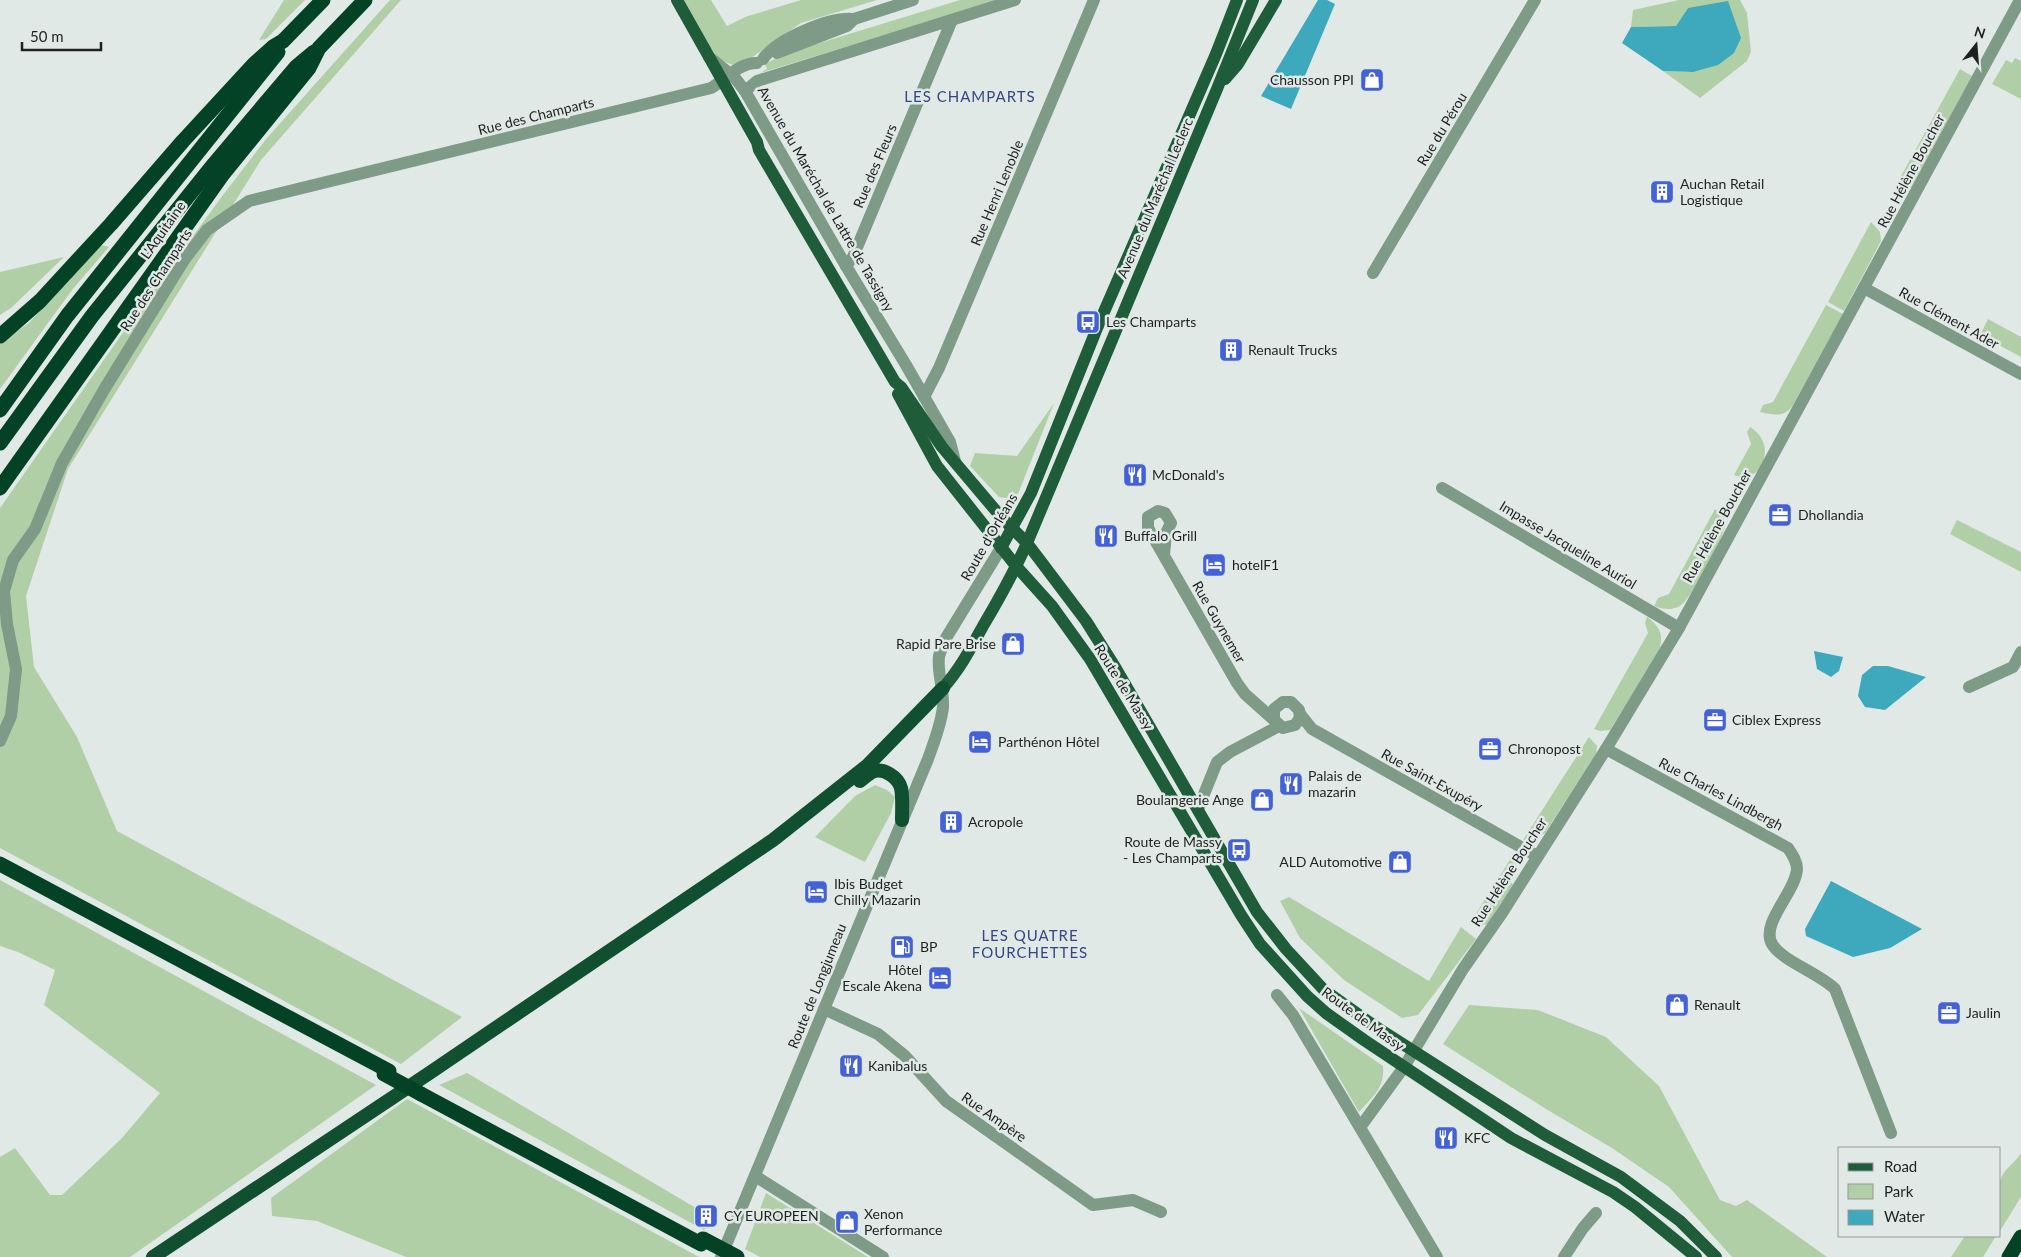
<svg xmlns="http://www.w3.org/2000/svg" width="2021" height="1257" viewBox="0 0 2021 1257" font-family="Lato,sans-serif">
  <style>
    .green { fill: #b1cfa6 }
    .water { fill: #3ea8bc }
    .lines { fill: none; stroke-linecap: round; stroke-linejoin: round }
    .minor { stroke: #7d9b87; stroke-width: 12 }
    .tertiary { stroke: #7d9b87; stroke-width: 12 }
    .primary { stroke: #1e5c3a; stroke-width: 12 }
    .trunk { stroke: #104f2f; stroke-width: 14 }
    .motorway { stroke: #034224; stroke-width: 15 }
    .motorway-bridge { stroke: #034224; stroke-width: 15 }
    .labels { text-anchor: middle; stroke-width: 5; stroke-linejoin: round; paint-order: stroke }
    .poi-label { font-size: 14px; fill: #1e2120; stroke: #e1e9e7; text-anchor: start }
    .street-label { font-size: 14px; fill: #1e2120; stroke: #e1e9e7 }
    .neighbourhood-label { font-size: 15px; letter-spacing: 1px; fill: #354781; stroke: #e1e9e7 }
  </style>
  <rect width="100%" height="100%" fill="#e1e9e7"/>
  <g class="green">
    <path d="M284 0H305L266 39 259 40Z"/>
    <path d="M390 0H401L261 160 68 469 26 596 34 667 77 737 117 831 462 1017 401 1064 0 848V508L136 314 223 195 267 138Z"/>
    <path d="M684 0H711L727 26 745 17 801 0H877L801 23 747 61 733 65 720 60 709 46Z"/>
    <path d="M960 0H999L760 73 767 69 765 64 787 53Z"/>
    <path d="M1679 0H1740L1747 13 1751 52 1747 61 1700 98 1663 71 1693 72 1688 8 1676 26 1631 27 1633 10Z"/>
    <path d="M2015 58 2021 61V99L1992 84 2006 60 2012 63Z"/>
    <path d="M1960 69 1972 76 1913 185 1909 189 1902 191 1895 187Z"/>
    <path d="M1871 222 1880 232 1881 241 1844 311 1828 302Z"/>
    <path d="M101 245 109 247 72 290 0 389V343L29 323Z"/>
    <path d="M64 257 11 308 0 315V272Z"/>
    <path d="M1826 305 1843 314 1793 405C1785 418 1773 415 1760 412L1763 405 1773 402Z"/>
    <path d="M1988 319 2021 337V357L1980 335Z"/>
    <path d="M1054 403 1018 494 1006 498 999 497 970 466 975 453 1017 456Z"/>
    <path d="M1750 427C1780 445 1760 487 1734 475L1751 444 1747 432Z"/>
    <path d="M1715 509 1724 517 1725 527C1721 540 1691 600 1680 606 1671 611 1662 609 1654 606L1658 598 1669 594Z"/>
    <path d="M1957 520 2021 552V572L1950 534Z"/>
    <path d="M1647 617C1661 627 1664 636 1659 652L1610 730 1600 731 1594 729 1648 633 1645 623Z"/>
    <path d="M1589 737 1597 746 1596 754 1545 833 1532 840H1523Z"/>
    <path d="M875 785 887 790 895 797 891 813 865 862 815 837 855 796Z"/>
    <path d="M1513 855 1517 867 1511 883 1513 884 1488 924 1481 925 1472 920Z"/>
    <path d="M0 880 376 1085 130 1257H0V1157L15 1148 50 1195H62L122 1138 160 1093 44 1005 55 970 18 952 0 946Z"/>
    <path d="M1289 897 1429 981 1461 927 1476 939 1418 1015 1402 1018 1344 980 1300 938 1280 901Z"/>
    <path d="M1469 1005 1538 1010 1606 1037 1659 1086 1720 1200 1736 1206 1747 1200 1827 1257H1732L1669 1187 1612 1148 1546 1109 1443 1044Z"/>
    <path d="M1299 1008 1383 1066C1385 1088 1372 1097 1359 1112Z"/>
    <path d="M467 1073 713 1218 704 1230 439 1085Z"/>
    <path d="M407 1099 699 1257H406L317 1221 272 1216 271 1198Z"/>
    <path d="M2021 1153V1197L2000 1231C2000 1219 1997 1186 2001 1178 2006 1167 2015 1163 2021 1153Z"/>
    <path d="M766 1193 868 1257H760L745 1249Z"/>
    <path d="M1965 1236H1996L1983 1257H1951Z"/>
  </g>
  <g class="water">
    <path d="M1318 0H1327L1335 4 1291 109 1261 96Z"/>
    <path d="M1728 1 1741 38 1734 53 1718 65 1693 72 1663 71 1622 43 1631 27 1676 26 1688 8Z"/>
    <path d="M1814 651 1843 657 1839 671 1831 677 1817 669Z"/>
    <path d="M1873 666H1888L1926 677 1885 710 1865 707 1858 696 1862 675Z"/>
    <path d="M1831 881 1922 929 1890 948 1853 957 1806 936 1805 929Z"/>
  </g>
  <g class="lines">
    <g class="minor">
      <path d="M777 53 847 26 854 19"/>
      <path d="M709 57 735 78 745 91 846 266 906 365 950 442 955 461"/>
      <path d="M763 59C777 39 830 16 854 19L913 0"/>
      <path d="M745 91 757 81 1015 0"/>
      <path d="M846 266 853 257 952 20"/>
      <path d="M1373 273 1535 0"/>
      <path d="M1864 288 2021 374"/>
      <path d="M924 397 939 368 1094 0"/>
      <path d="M1442 488 1679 628"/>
      <path d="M1164 555 1166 533 1171 523 1165 513 1158 511 1148 517V528L1237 683 1245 694 1283 728 1295 725 1300 718 1299 710 1291 702H1283L1274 709V720"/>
      <path d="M1969 687 2013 667 2021 652"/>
      <path d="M1300 714 1312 729 1537 856"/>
      <path d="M0 741 11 716 16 669 7 624 4 591 13 560 35 529 62 463 105 388 184 260 207 230 249 201 711 88C725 80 738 63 757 63"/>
      <path d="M1606 749 1788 848C1792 854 1797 861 1797 869 1796 892 1760 923 1772 944 1782 961 1819 973 1835 989L1891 1133"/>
      <path d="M1198 809 1217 762 1230 752 1279 726"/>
      <path d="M1277 995 1293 1015 1437 1257"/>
      <path d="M824 1009 878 1034 905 1056 946 1101 1093 1205 1133 1200 1161 1212"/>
      <path d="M1361 1126 1404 1067 1463 969 1502 913 1606 749 1679 628 2020 0"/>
      <path d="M755 1176 883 1257"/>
      <path d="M1564 1257 1583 1228 1596 1213"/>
    </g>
    <path class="tertiary" d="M721 1257 928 759C934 742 941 725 943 707 944 690 937 673 939 656 941 650 944 644 946 638L1001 548"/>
    <g class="primary">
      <path d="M677 0 757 142 759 150 895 382 901 387 942 447 1002 518 1027 543 1086 621 1115 667 1257 912 1286 949 1324 990 1373 1025 1545 1135 1621 1177 1680 1221 1716 1257"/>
      <path d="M1225 79 1238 64 1276 0"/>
      <path d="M898 394 937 466 1016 566 1052 606 1090 659 1241 915 1260 944 1307 996 1326 1013 1364 1040 1511 1138 1613 1192 1635 1207 1696 1257"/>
      <path d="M1001 548 1031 493 1097 328 1216 54 1237 0"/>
      <path d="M943 688C960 669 971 648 983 626 999 599 1014 572 1027 543L1217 89 1253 0"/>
    </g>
    <g class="trunk">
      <path d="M860 781C863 779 868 774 872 772 883 767 898 777 901 788 903 797 902 809 902 820"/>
      <path d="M153 1257 428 1074 773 840 868 765 943 688"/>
    </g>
    <g class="motorway">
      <path d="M0 336 40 301 111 224 183 141 254 64 273 47 283 41 323 0"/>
      <path d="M0 410 67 316 278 52"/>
      <path d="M0 443 92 316 214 164 296 67 314 52"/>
      <path d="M0 488 223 174 309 68 319 48 365 0"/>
      <path d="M0 864 389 1071"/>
      <path d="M421 1094 701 1244"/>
      <path d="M2009 1257 2021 1237"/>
    </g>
    <g class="motorway-bridge">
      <path d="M384 1074 421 1094"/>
      <path d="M703 1239 737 1257"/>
    </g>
  </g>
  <defs>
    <symbol id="shop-square" viewBox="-11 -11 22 22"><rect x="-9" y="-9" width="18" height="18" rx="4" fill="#4462d5" stroke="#e1e9e7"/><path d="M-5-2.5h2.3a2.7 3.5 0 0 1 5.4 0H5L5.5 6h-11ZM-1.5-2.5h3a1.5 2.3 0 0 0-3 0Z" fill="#fff"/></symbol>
    <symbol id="building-square" viewBox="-11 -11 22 22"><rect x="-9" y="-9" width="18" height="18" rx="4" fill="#4462d5" stroke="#e1e9e7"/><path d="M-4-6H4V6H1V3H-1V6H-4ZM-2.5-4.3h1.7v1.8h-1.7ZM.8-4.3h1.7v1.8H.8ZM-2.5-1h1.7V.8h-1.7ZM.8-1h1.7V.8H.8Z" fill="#fff"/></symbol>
    <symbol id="bus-square" viewBox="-11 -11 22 22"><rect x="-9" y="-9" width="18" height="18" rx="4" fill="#4462d5" stroke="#e1e9e7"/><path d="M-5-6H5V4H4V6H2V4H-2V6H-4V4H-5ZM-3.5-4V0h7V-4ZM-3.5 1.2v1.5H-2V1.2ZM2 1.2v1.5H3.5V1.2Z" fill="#fff"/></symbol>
    <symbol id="restaurant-square" viewBox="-11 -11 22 22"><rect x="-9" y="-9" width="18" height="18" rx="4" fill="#4462d5" stroke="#e1e9e7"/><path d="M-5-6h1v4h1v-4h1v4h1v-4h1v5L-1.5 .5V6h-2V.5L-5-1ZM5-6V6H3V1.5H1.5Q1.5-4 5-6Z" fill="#fff"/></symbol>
    <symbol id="office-square" viewBox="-11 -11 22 22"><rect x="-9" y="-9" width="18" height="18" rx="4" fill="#4462d5" stroke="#e1e9e7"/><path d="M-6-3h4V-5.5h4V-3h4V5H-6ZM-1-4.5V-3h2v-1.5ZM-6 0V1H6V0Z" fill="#fff"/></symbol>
    <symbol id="hotel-square" viewBox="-11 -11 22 22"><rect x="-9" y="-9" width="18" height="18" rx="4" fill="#4462d5" stroke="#e1e9e7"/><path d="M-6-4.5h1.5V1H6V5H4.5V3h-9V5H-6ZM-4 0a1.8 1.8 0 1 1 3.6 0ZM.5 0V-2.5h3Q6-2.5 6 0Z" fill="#fff"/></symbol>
    <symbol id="fuel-square" viewBox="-11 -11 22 22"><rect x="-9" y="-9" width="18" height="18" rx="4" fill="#4462d5" stroke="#e1e9e7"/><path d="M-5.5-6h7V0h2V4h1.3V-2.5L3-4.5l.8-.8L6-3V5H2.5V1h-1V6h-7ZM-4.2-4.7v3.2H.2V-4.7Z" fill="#fff"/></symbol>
  </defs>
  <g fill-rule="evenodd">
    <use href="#shop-square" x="1358" y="66" width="28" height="28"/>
    <use href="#building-square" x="1648" y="178" width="28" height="28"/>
    <use href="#bus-square" x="1074" y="308" width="28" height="28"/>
    <use href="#building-square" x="1217" y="336" width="28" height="28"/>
    <use href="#restaurant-square" x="1121" y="461" width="28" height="28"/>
    <use href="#office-square" x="1766" y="501" width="28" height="28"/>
    <use href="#restaurant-square" x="1092" y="522" width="28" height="28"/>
    <use href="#hotel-square" x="1200" y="551" width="28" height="28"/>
    <use href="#shop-square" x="999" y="630" width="28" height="28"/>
    <use href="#office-square" x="1701" y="706" width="28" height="28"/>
    <use href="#hotel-square" x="966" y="728" width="28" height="28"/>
    <use href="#office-square" x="1476" y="735" width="28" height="28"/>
    <use href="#restaurant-square" x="1277" y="770" width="28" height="28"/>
    <use href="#shop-square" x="1248" y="786" width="28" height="28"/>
    <use href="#building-square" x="937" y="808" width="28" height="28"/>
    <use href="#bus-square" x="1225" y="836" width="28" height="28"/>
    <use href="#shop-square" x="1386" y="848" width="28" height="28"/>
    <use href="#hotel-square" x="802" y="878" width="28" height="28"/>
    <use href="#fuel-square" x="888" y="933" width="28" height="28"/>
    <use href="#hotel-square" x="926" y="964" width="28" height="28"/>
    <use href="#shop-square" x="1663" y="991" width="28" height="28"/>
    <use href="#office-square" x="1935" y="999" width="28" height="28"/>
    <use href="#restaurant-square" x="837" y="1052" width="28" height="28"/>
    <use href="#restaurant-square" x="1432" y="1124" width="28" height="28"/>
    <use href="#building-square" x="692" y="1202" width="28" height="28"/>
    <use href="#shop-square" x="833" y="1208" width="28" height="28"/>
  </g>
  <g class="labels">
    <g class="poi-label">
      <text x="1354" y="85" text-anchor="end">Chausson PPI</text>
      <text x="1680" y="189">Auchan Retail<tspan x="1680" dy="16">Logistique</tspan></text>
      <text x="1106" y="327">Les Champarts</text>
      <text x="1248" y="355">Renault Trucks</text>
      <text x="1152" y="480">McDonald's</text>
      <text x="1798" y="520">Dhollandia</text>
      <text x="1124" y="541">Buffalo Grill</text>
      <text x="1232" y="570">hotelF1</text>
      <text x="996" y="649" text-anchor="end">Rapid Pare Brise</text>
      <text x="1732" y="725">Ciblex Express</text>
      <text x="998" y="747">Parthénon Hôtel</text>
      <text x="1508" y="754">Chronopost</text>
      <text x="1308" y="781">Palais de<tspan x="1308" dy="16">mazarin</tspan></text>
      <text x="1244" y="805" text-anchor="end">Boulangerie Ange</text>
      <text x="968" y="827">Acropole</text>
      <text x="1222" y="847" text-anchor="end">Route de Massy<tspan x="1222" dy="16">- Les Champarts</tspan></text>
      <text x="1382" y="867" text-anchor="end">ALD Automotive</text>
      <text x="834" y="889">Ibis Budget<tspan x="834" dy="16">Chilly Mazarin</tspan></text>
      <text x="920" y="952">BP</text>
      <text x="922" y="975" text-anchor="end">Hôtel<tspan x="922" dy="16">Escale Akena</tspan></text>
      <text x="1694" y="1010">Renault</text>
      <text x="1966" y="1018">Jaulin</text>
      <text x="868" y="1071">Kanibalus</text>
      <text x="1464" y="1143">KFC</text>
      <text x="864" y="1219">Xenon<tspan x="864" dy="16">Performance</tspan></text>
      <text x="724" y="1221">CY EUROPEEN</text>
    </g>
    <g class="street-label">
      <text transform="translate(536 116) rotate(-14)" y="5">Rue des Champarts</text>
      <text transform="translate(1442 129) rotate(-59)" y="5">Rue du Pérou</text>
      <text transform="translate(875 166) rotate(-67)" y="5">Rue des Fleurs</text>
      <text transform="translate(1911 171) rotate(-62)" y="5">Rue Hélène Boucher</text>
      <text transform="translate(997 193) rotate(-67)" y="5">Rue Henri Lenoble</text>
      <text transform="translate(1155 198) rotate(-67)" y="5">Avenue du Maréchal Leclerc</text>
      <text transform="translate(826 199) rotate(60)" y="5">Avenue du Maréchal de Lattre de Tassigny</text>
      <text transform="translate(163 230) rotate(-55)" y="5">L'Aquitaine</text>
      <text transform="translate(156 280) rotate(-57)" y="5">Rue des Champarts</text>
      <text transform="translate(1949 318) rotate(29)" y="5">Rue Clément Ader</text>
      <text transform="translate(1717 526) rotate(-61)" y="5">Rue Hélène Boucher</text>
      <text transform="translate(989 537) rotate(-60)" y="5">Route d'Orléans</text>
      <text transform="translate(1568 545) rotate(31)" y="5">Impasse Jacqueline Auriol</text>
      <text transform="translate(1219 622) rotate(60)" y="5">Rue Guynemer</text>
      <text transform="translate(1124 687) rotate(58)" y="5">Route de Massy</text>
      <text transform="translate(1432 780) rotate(29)" y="5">Rue Saint-Exupéry</text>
      <text transform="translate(1721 794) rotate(28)" y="5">Rue Charles Lindbergh</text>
      <text transform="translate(1509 872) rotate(-57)" y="5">Rue Hélène Boucher</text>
      <text transform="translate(817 986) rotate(-68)" y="5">Route de Longjumeau</text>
      <text transform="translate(1363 1019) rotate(36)" y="5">Route de Massy</text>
      <text transform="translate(994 1117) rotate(35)" y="5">Rue Ampère</text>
    </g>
    <g class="neighbourhood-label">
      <text x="970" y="102">LES CHAMPARTS</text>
      <text x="1030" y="941">LES QUATRE<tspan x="1030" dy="17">FOURCHETTES</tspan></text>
    </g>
  </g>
  <rect x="1838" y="1147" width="162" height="90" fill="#e1e9e7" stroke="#939997"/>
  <rect x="1848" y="1163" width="25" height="8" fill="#1e5c3a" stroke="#939997"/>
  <text x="1884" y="1172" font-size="15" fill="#1e2120">Road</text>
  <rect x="1848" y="1184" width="25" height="15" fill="#b1cfa6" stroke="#939997"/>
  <text x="1884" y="1197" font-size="15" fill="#1e2120">Park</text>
  <rect x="1848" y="1210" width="25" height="15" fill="#3ea8bc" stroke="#939997"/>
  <text x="1884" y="1222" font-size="15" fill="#1e2120">Water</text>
  <g transform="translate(1976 45) rotate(17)" stroke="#e1e9e7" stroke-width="4" paint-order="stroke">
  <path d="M0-4L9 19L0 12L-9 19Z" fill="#1e2120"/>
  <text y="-8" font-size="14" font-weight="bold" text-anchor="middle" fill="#1e2120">N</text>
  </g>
  <path d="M22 42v8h79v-8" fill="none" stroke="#1e2120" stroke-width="2.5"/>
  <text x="30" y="42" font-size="15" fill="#1e2120" stroke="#e1e9e7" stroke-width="4" paint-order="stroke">50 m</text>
</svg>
